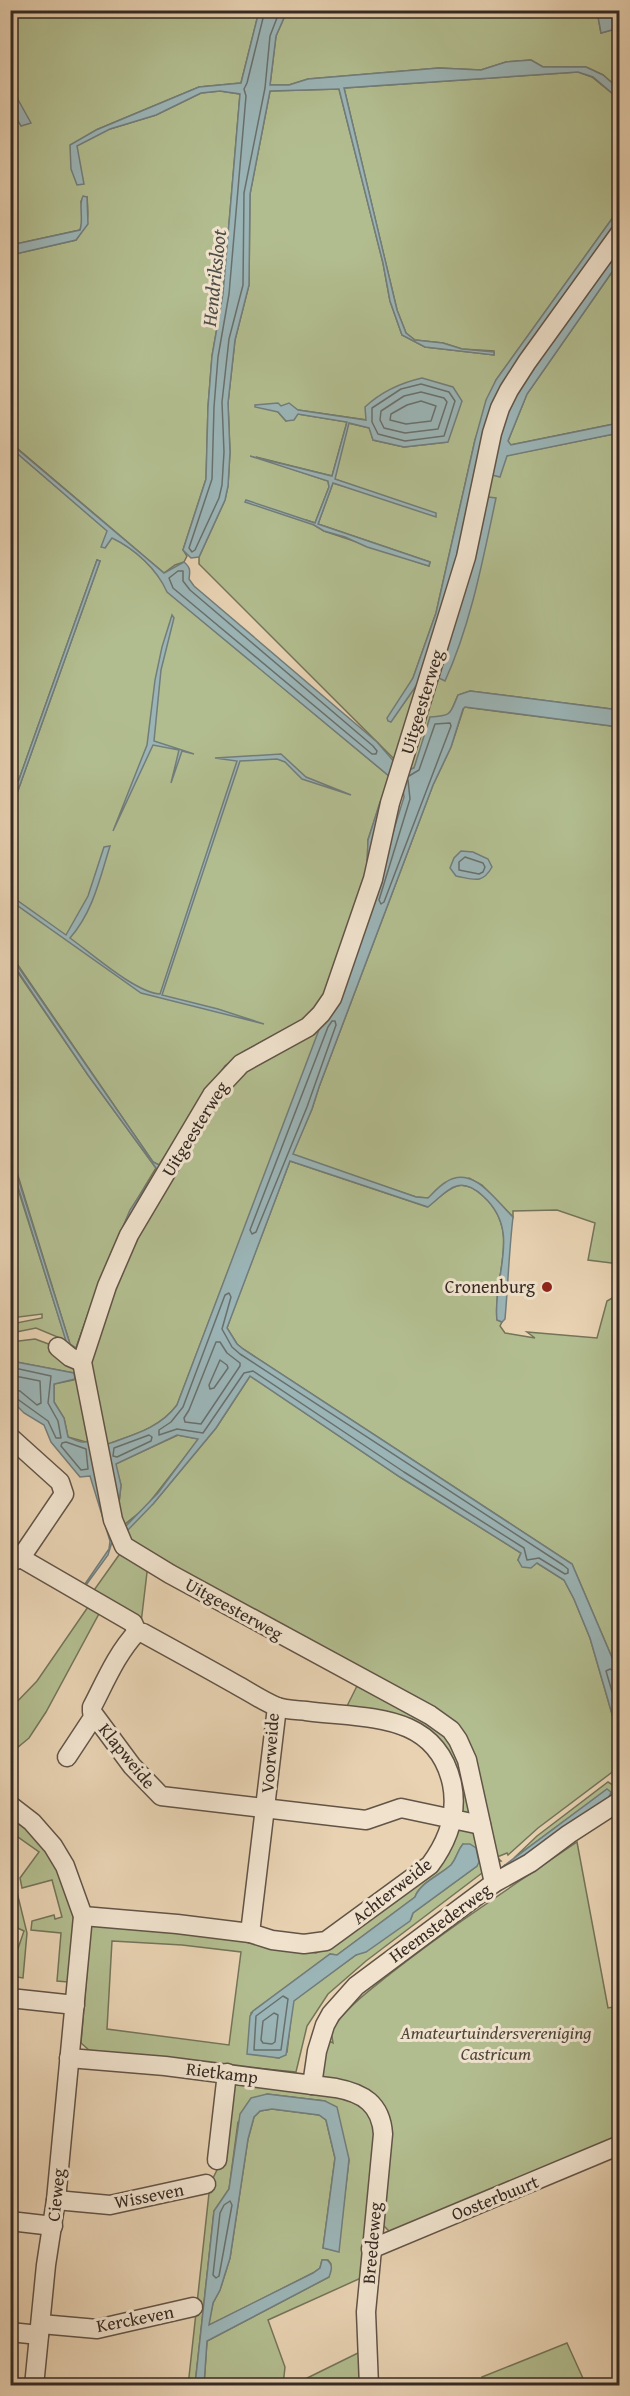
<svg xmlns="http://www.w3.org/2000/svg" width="630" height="2396" viewBox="0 0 630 2396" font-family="'Gentium Book Plus',serif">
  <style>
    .green { fill: #b2bd8f; stroke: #747459; stroke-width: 1.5; fill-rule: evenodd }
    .water { fill: #9bb5b7; stroke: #727d7c; stroke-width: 1.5 }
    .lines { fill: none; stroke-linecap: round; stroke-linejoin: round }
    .shore { stroke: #68706d; stroke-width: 1.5 }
    .minor-casing { stroke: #625447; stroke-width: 21 }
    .minor { stroke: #f0e2cd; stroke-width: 18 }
    .poi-dot { fill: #8f2418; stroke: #f0e2cd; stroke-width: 2 }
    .labels { text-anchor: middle; stroke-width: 6; stroke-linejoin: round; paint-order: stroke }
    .street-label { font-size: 18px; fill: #352a23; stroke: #f0e2cd }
    .poi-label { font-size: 18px; fill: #352a23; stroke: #f0e2cd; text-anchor: end }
    .park-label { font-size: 18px; font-style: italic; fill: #4e4739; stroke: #f0e2cd }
    .water-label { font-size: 20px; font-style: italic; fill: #4e4d48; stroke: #f0e2cd }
  </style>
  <rect width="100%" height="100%" fill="#e8d2b2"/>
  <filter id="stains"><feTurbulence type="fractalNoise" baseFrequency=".00333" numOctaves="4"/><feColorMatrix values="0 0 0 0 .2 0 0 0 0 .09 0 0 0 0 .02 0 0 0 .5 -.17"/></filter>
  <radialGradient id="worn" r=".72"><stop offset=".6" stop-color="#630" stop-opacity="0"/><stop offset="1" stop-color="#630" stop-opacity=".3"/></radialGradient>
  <g class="green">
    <path d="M11 11H259L241 83 199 87 96 130 110 129 156 115 201 93 220 91 240 94 223 294 212 356 208 407 206 479 183 550 187 556 184 562 175 565 164 573 11 443 10 255 76 240C89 222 89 220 87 197L81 201 83 220 80 230 11 245Z"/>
    <path d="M287 11H597L601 33 619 28V89L603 75 586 67H543L531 60 506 62 481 70 439 68 308 79 289 85H270L276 36Z"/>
    <path d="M578 72 592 77 619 99V209L496 380 475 440 436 613 413 678 394 717 418 683 400 765 199 564V557L225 500 228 486 230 452 228 403 235 340 249 285 250 194 270 91 339 89 383 263 390 301 402 335 425 347 494 355V351L462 349 443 343 415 340 406 333 397 310 344 88ZM298 410 367 420 448 442 404 447 373 440 370 428 348 423 334 479 436 514 333 483 318 524 430 562 429 566 324 531 306 520 315 523 329 487 328 481 256 457 332 476 347 422 298 414 286 421 278 412Z"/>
    <path d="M619 262V423L510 445 508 441 527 394Z"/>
    <path d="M619 433V710L470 691 458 695 450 714 423 745 414 768 403 772 489 459Z"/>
    <path d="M11 448 108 531 105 548 112 537C135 549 157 569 168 592L389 776 368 840 367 868 323 998 307 1018 245 1051 225 1066 159 1165 153 1162 11 955V810L100 561 97 560 11 802Z"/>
    <path d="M464 707 619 727V1264L588 1260 595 1223 557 1210 513 1211V1217L482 1185 469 1178 428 1198 416 1197 292 1155 312 1109 319 1087 433 785 451 747Z"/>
    <path d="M10 961 88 1075 156 1168 130 1211 99 1283 76 1348 70 1344 11 1153Z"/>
    <path d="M323 1023 177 1405C159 1429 132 1435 105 1445L89 1370 113 1279 228 1080Z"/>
    <path d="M290 1161 427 1207C447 1192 458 1173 483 1196 523 1232 492 1276 497 1320L502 1322 500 1326 505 1333 535 1338 527 1332 597 1338 607 1301 619 1294V1674L572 1564 243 1349 237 1344 227 1328 231 1316Z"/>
    <path d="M10 1164 68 1346 63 1347 60 1338 36 1328 11 1333V1324L42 1318V1314L11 1318Z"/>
    <path d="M35 1339 54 1346 81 1366 91 1440 86 1442 68 1437 64 1418 54 1402V1384L74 1380V1373L11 1361V1342Z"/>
    <path d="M250 1376 400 1477 521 1553 518 1560 537 1563 564 1580 574 1599 590 1638 619 1738V1767L538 1828 508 1855 507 1853 497 1857 501 1861 496 1862 461 1739 131 1546 118 1512 121 1485 115 1464 178 1435 199 1439 145 1508 125 1524 153 1504 216 1428Z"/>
    <path d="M125 1553 148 1564 141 1623 92 1593 119 1555Z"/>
    <path d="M90 1604 101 1610 46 1712 29 1738 11 1753V1708L37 1681Z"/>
    <path d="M360 1680 453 1738 476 1820 457 1817 443 1752 344 1712Z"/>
    <path d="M608 1782 613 1785 618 1795 501 1870 500 1869 505 1865 507 1866 582 1808 514 1858 537 1836Z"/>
    <path d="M11 1818 23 1827 25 1825 55 1862 74 1916 68 1982 57 1981 61 1933 31 1930 32 1921 54 1915 55 1919 62 1917 52 1880 22 1888 20 1878 39 1852 11 1832Z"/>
    <path d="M455 1824 477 1828 486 1870 366 1961 328 1994 307 2026 296 2072 98 2053 89 2050 81 2043 91 1924 246 1939 254 1943 316 1953 327 1948 411 1883ZM463 1844 478 1857 477 1866 413 1913 411 1919 356 1955 293 2001 287 2052 279 2058 273 2057 251 2013 330 1954 337 1955 415 1897C419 1883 440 1875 451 1865 457 1858 457 1851 463 1844ZM112 1941 182 1945 241 1952 229 2045 107 2029Z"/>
    <path d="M577 1842 608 2008 619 2006V2139L390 2232 382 2224 388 2128 321 2074 325 2039 333 2043 331 2031C345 2008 369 1991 390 1974 450 1927 514 1885 577 1842Z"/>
    <path d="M11 1878 14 1880 27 1933 23 1978 11 1976V1969L24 1931 11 1925Z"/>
    <path d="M231 2081 348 2095 365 2104 375 2130 361 2278 268 2320 285 2367 283 2385H204L207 2341 329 2277 331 2264 328 2260H322L320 2268 313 2273 208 2326 213 2303 220 2290 230 2258 248 2139 254 2117 260 2111 272 2109 319 2115 326 2120 335 2158 323 2248 338 2251 349 2160 325 2101 267 2094 238 2122 229 2189 214 2211 195 2385 188 2386 210 2184 221 2162Z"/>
    <path d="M567 2343 586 2385H485L482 2377Z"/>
    <path d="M360 2352 361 2385H293Z"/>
  </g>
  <g class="water">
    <path d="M259 11H287L276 36 270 85H289L308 79 439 68 481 70 506 62 531 60 543 67H586L603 75 619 89V99L593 77 578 72 344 88 397 310 406 333 415 340 443 343 462 349 494 352V355L425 347 402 335 390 301 383 263 339 89 270 91 250 194 249 285 235 340 228 403 230 452 228 486 225 500 199 557 191 558 183 550 206 479 208 407 212 356 223 294 240 94 220 91 201 93 156 115 110 129 77 146 84 184 77 185 71 169 70 145 96 130 199 87 241 83Z"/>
    <path d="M597 11H619V28L601 33Z"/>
    <path d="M11 87 31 123 21 126 11 109Z"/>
    <path d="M83 196 87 197 88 224 76 240 11 255V245L80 230C84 218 78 205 83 196Z"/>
    <path d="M619 209V220L506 380 447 604 418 683 391 722 388 721 387 718 413 678 436 613 475 440 486 400 496 380Z"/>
    <path d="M619 244V262L527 394 508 441 511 445 619 423V433L507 456 500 477 492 475 499 431 512 396Z"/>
    <path d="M422 378 453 387 462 401 448 442 404 447 373 440 369 428 349 423 335 479 436 513V517L333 483 318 524 430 562 429 566 367 547 345 537 324 531 314 525 245 502 246 500 315 523 329 487 328 481 250 456 332 476 347 422 298 414 294 420 286 421 278 412 255 407V405L278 403 281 406 289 403 298 410 366 420 365 407C382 391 400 383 422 378Z"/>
    <path d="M10 443 164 573 184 562C191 568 190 571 189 579L194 586 377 742 403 772 414 768 430 717C452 716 450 714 458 695L470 691 619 710V727L465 707 463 709 451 747 433 785 319 1087 312 1109 293 1154 416 1197 428 1198C433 1193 439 1186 446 1182 473 1164 496 1201 513 1217 509 1251 508 1285 505 1319L502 1322 497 1320C492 1276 523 1232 483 1196 458 1173 447 1192 428 1207L290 1161 227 1328 237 1344 243 1349 572 1564 619 1674V1738L590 1638 574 1599 564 1580 537 1563 531 1568 522 1567 518 1560 521 1553 400 1477 250 1376 216 1428 153 1504 127 1531 124 1528 158 1493 198 1439 177 1435 116 1464 121 1485 118 1512 105 1445C132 1435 159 1429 177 1405L390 842 404 797 401 776 385 793 389 776 167 592C157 569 135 549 112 538L105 548 101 547 107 531 11 448Z"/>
    <path d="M488 497 496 498C483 559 471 624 445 681L439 678Z"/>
    <path d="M97 560 100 561 11 810V802Z"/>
    <path d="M172 615 174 618 161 670 154 741 194 754 182 751 171 783 179 750 153 745 113 831 147 745 155 680 162 647Z"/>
    <path d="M281 754 306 777 351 795 302 779 285 762 277 759 240 761 162 995 218 1009 264 1024 141 993 11 901V896L66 935 88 896 104 847 110 846C100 878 93 912 70 938 91 953 136 993 160 994L237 761 215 758Z"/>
    <path d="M380 802 383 803 372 841 369 868 364 890 328 992C304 1035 261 1035 229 1065 203 1090 180 1138 161 1169L156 1168 88 1075 11 961 10 955 153 1162 159 1165 172 1149 198 1103 225 1066 245 1051 299 1023 312 1013 323 998 358 901 367 868 368 840Z"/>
    <path d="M461 851 473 852 488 859 492 867C482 885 473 879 456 876L450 868 454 858Z"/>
    <path d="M10 1153 70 1344 76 1348 99 1283 130 1210 148 1183 151 1184 79 1351 68 1346 66 1341 11 1164Z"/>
    <path d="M11 1361 74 1373 75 1379 54 1384V1402L64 1418 68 1437C76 1440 83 1445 91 1440L107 1529 112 1542 108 1555 86 1585 85 1584 109 1549 110 1541 90 1476 80 1477 51 1442 44 1425 24 1413 11 1400Z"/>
    <path d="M607 1789 611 1792 609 1797C577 1821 545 1850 507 1866L505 1865Z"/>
    <path d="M463 1844H470L476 1848 479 1862 477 1866 413 1913 410 1921 366 1952 356 1955 294 2001 286 2055 279 2058 247 2054 250 2016 253 2011 330 1954 337 1955 415 1897C420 1883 440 1875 451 1865 457 1858 457 1851 463 1844Z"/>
    <path d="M267 2094 325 2101 337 2107 349 2159 339 2252 323 2248 335 2158 326 2120 319 2115 272 2109 260 2111 254 2117 248 2139 230 2258 220 2290 213 2303 209 2325 313 2273 320 2268 322 2260H327C333 2265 332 2269 329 2277L207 2341 204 2385H195L214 2211 229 2189 240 2114 251 2098Z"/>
  </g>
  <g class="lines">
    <g class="shore">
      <path d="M265 10 247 83 244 89 246 96 229 294 218 357 214 407 212 479 189 548 192 552 195 550 219 498 222 485 224 452 222 402 229 339 243 285 244 193 265 88 270 36 280 10"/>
      <path d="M421 384 449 392 455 401 444 436 405 441 378 434 372 422V408L401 389Z"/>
      <path d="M421 392 444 398 447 402 438 429 405 433 384 428 380 420 381 411 404 396Z"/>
      <path d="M421 401 436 406 431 421 406 424 390 420 391 414 407 405Z"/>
      <path d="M178 571H183V581L190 590 373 746 377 751 376 754H372L173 588 169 578Z"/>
      <path d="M408 780 410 799 379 900 381 904 384 902 451 726 450 723 435 724 419 770 409 776"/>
      <path d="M465 857 483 863 485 867 483 872 479 874 459 870V862Z"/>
      <path d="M335 1021 336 1025 307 1107 256 1232 252 1234 250 1230 328 1027 332 1021Z"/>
      <path d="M229 1293 231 1297 222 1329 232 1347 240 1354 563 1565 568 1569V1573L565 1574 539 1558 527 1560 524 1548 404 1472 253 1371 244 1373 203 1433 177 1429 159 1435V1430L171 1422 183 1407 225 1295Z"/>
      <path d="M216 1342H220L227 1353 240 1363V1366L201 1424 185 1422 184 1418 189 1410Z"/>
      <path d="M220 1360 227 1365 228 1368 214 1388 210 1389 209 1385Z"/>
      <path d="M10 1367 51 1376 48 1403 58 1421 61 1438H56L48 1421 16 1398 10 1396"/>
      <path d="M10 1375 40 1381 41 1403 37 1405 20 1391 10 1389"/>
      <path d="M149 1435 152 1437 151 1441 117 1457 113 1456 114 1448Z"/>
      <path d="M66 1442 86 1449 88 1469 81 1470 61 1446 62 1443Z"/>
      <path d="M620 1674 610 1669 606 1671 620 1719"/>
      <path d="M283 1996 288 1999 281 2050H254L256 2016Z"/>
      <path d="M274 2013 278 2015 275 2042 272 2044 263 2043 261 2040 263 2021Z"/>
      <path d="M230 2201 232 2205 219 2276 216 2278 213 2275 220 2213 224 2205Z"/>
    </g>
    <defs>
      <g id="minor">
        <path d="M58 1347 70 1357 82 1362"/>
        <path d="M10 1437 60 1482 64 1494 26 1550 16 1560"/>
        <path d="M19 1557 133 1623 137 1632"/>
        <path d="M67 1757 94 1716"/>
        <path d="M10 1805 32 1822 53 1846 65 1866 83 1916 56 2200 46 2265 34 2386"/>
        <path d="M494 1883 467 1760 458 1740 451 1730 430 1715 170 1574 124 1546 113 1520 82 1362 107 1286 129 1235 212 1095 241 1064 308 1027 321 1014 332 998 373 879 390 803 466 557 492 433 500 408 509 390 527 362 620 233"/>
        <path d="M83 1916 177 1924 250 1933 277 1707"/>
        <path d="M250 1933 272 1940 304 1944 326 1941 430 1865C447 1842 458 1814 452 1784 436 1711 365 1719 306 1711 297 1710 284 1710 275 1706 261 1700 248 1691 235 1684 205 1667 174 1650 143 1633L137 1632C117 1653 105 1682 92 1707V1712L132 1766 161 1796 366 1820 401 1808 481 1825"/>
        <path d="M10 1998 75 2005"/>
        <path d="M69 2058 165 2066 336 2088C363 2093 381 2104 383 2134L366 2312 369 2386"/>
        <path d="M312 2085 317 2051 325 2025 331 2014 356 1986 494 1883 530 1863 569 1834 620 1801"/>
        <path d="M217 2160 227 2073"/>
        <path d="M56 2200 110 2205 206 2184"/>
        <path d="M10 2221 53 2226"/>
        <path d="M371 2249 620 2145"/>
        <path d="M41 2324 97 2329 193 2307"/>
        <path d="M10 2332 39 2335"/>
      </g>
    </defs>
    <use href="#minor" class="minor-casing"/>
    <use href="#minor" class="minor"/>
  </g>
  <circle class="poi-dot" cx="547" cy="1287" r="6"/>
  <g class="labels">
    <g class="street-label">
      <text transform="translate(422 702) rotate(-73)" y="6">Uitgeesterweg</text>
      <text transform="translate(195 1129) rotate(-58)" y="6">Uitgeesterweg</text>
      <text transform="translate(234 1609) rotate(29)" y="6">Uitgeesterweg</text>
      <text transform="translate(270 1753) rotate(-86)" y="6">Voorweide</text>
      <text transform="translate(127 1756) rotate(51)" y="6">Klapweide</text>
      <text transform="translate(392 1891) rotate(-38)" y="6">Achterweide</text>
      <text transform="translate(440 1923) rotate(-36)" y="6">Heemstederweg</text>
      <text transform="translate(222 2073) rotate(7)" y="6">Rietkamp</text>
      <text transform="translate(56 2195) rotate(-84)" y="6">Cieweg</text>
      <text transform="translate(149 2196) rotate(-11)" y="6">Wisseven</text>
      <text transform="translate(495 2198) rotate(-22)" y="6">Oosterbuurt</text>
      <text transform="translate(372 2243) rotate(-85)" y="6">Breedeweg</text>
      <text transform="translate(135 2319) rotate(-11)" y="6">Kerckeven</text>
    </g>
    <g class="poi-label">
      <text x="535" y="1293">Cronenburg</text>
    </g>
    <g class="park-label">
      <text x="496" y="2039">Amateurtuindersvereniging<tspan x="496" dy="21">Castricum</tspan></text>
    </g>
    <g class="water-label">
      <text transform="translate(214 278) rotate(-84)" y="7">Hendriksloot</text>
    </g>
  </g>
  <rect width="630" height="2396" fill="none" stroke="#e8d2b2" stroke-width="36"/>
  <rect x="12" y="12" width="606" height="2372" fill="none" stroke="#352a23" stroke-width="3"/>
  <rect x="18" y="18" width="594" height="2360" fill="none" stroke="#352a23" stroke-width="1.5"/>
  <rect width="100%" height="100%" filter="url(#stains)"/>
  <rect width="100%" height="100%" fill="url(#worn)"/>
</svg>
